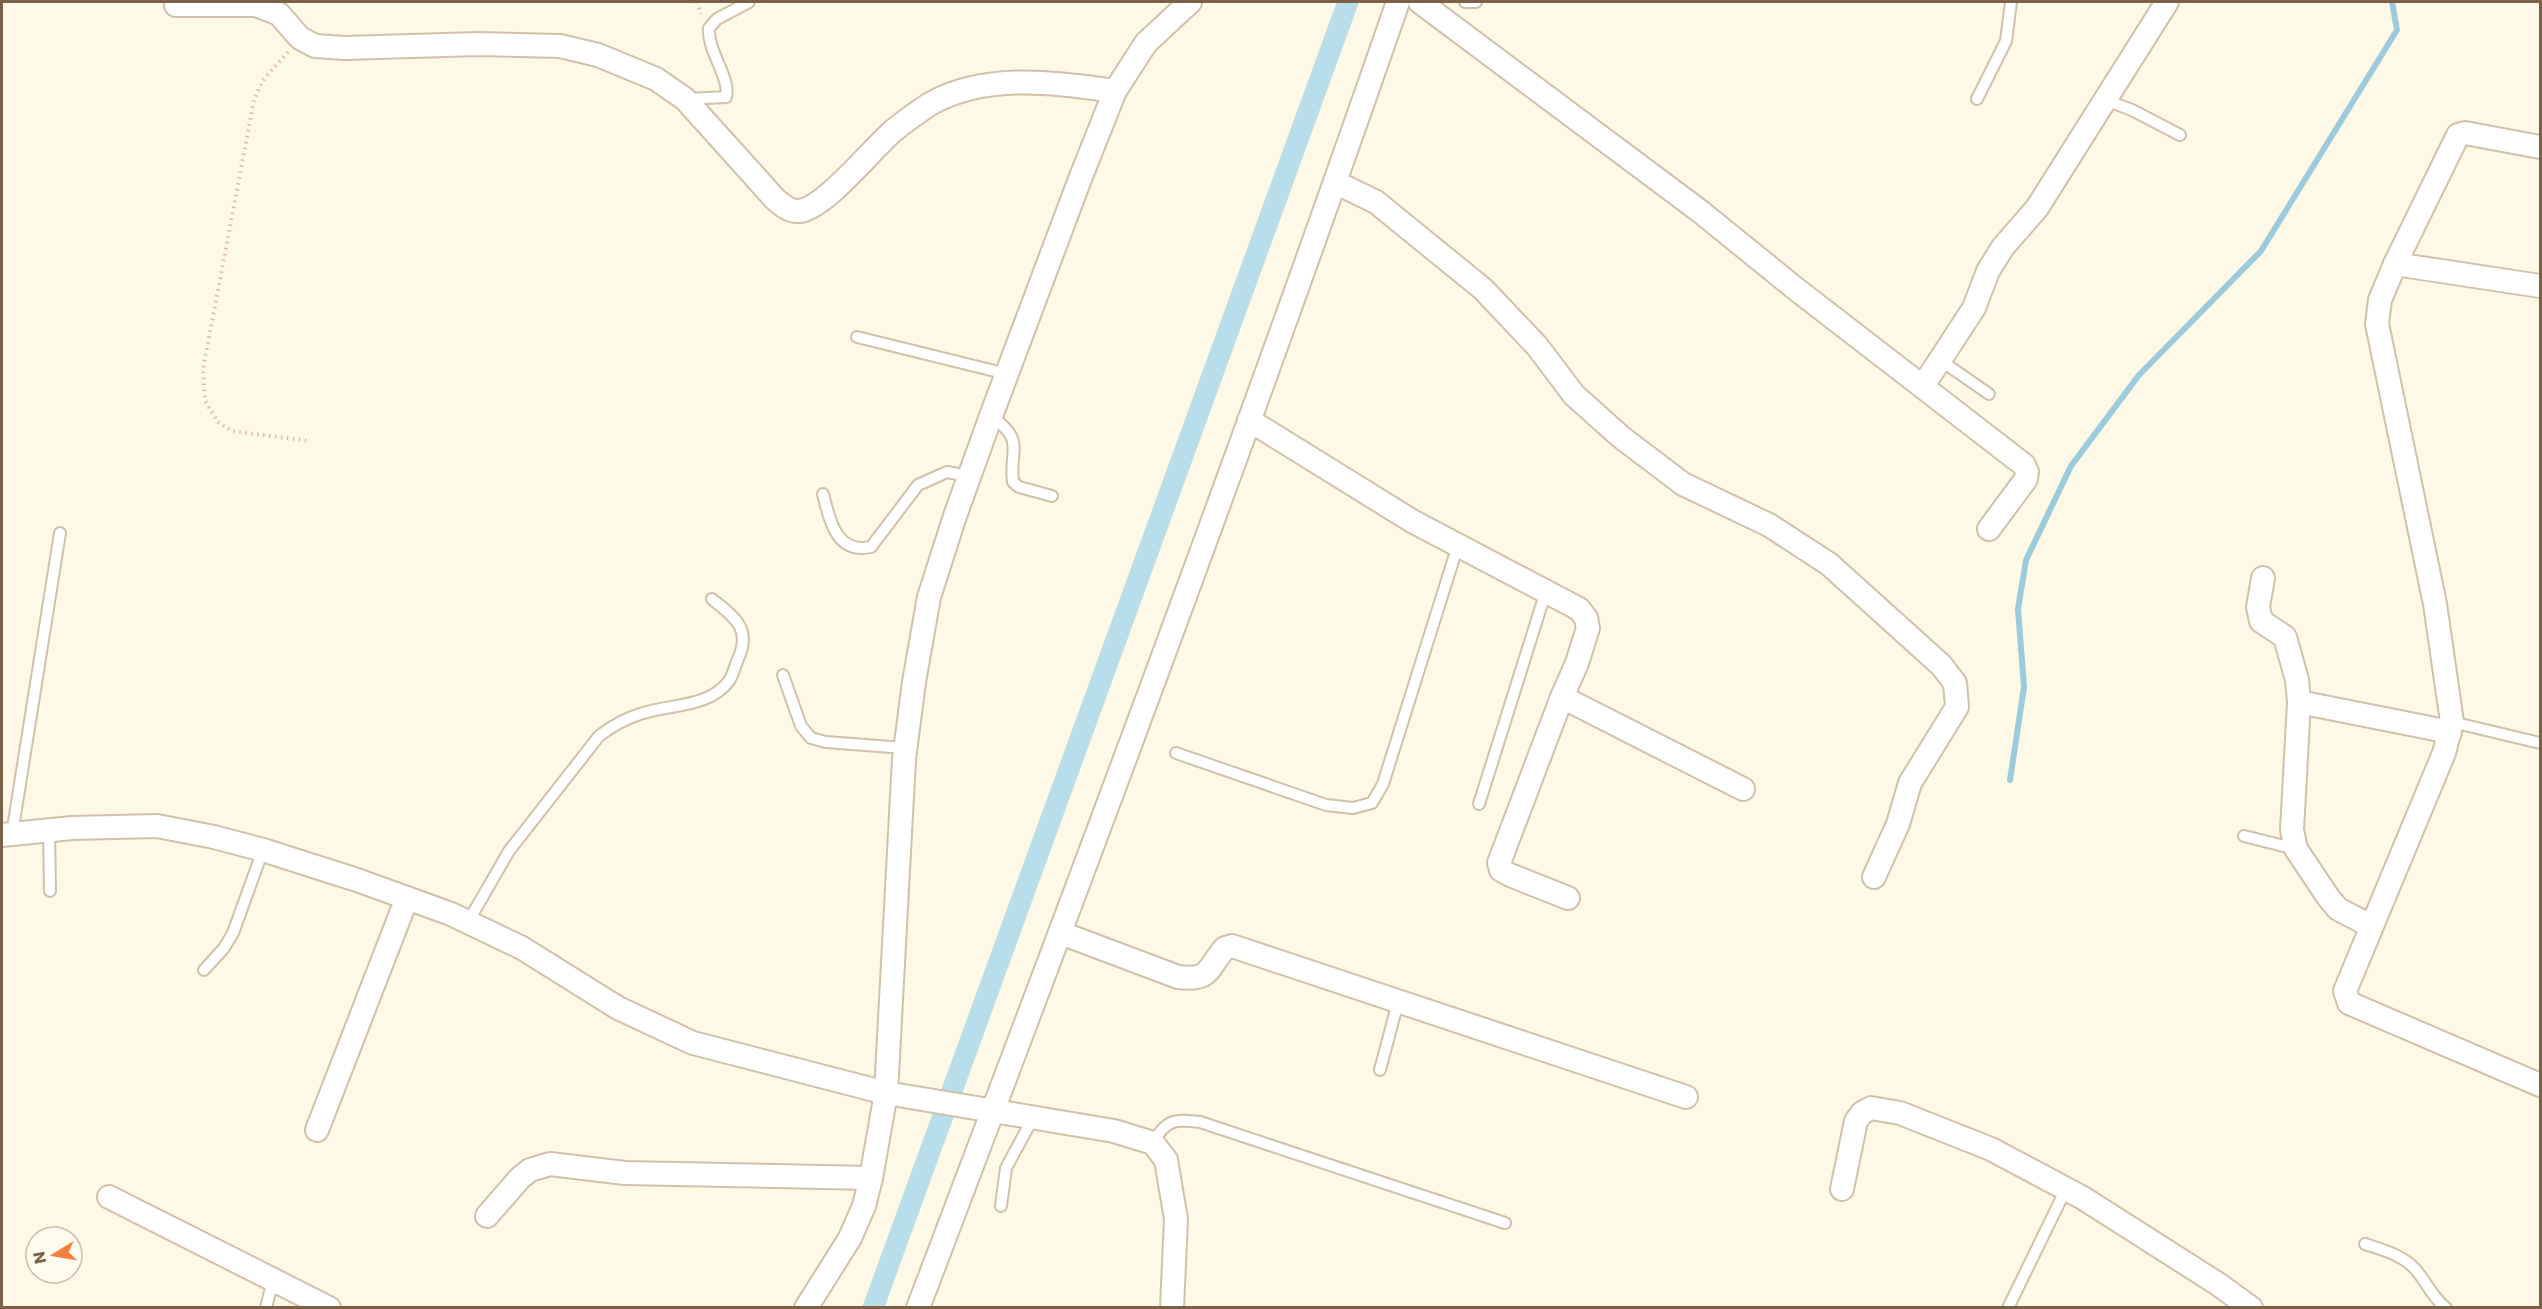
<svg xmlns="http://www.w3.org/2000/svg" width="2542" height="1309" viewBox="0 0 2542 1309" font-family="Poppins,sans-serif">
  <style>
    .lines { fill: none; stroke-linecap: round; stroke-linejoin: round }
    .stream { stroke: #9dcbde; stroke-width: 6 }
    .canal { stroke: #b8ddeb; stroke-width: 21 }
    .service-casing { stroke: #d2c1aa; stroke-width: 14 }
    .minor-casing { stroke: #d2c1aa; stroke-width: 26 }
    .path { stroke: #ddbe9d; stroke-width: 4; stroke-dasharray: 1.5 4.5; stroke-linecap: butt }
    .service { stroke: #fff; stroke-width: 10 }
    .minor { stroke: #fff; stroke-width: 22 }
  </style>
  <rect width="100%" height="100%" fill="#fef8e6"/>
  <g class="lines">
    <path class="stream" d="M2010 780 2024 687 2018 609 2026 560 2071 466 2139 375 2261 251 2397 30 2392 2"/>
    <path class="canal" d="M873 1308 1348 2"/>
    <defs>
      <g id="service">
        <path d="M1465 2H1476"/>
        <path d="M688 99 726 97C731 78 707 51 709 28L717 19 749 2"/>
        <path d="M1977 99 2006 41 2011 2"/>
        <path d="M2105 100 2132 110 2180 135"/>
        <path d="M857 337 1007 374"/>
        <path d="M1940 360 1989 394"/>
        <path d="M991 416C1026 441 1009 448 1013 482L1019 487 1052 496"/>
        <path d="M823 494C830 521 836 554 871 547L918 485 947 472 969 476"/>
        <path d="M783 675 801 726 811 738 826 742 905 748"/>
        <path d="M2452 722 2540 743"/>
        <path d="M1176 753 1326 805 1353 808 1372 803 1383 784 1458 545"/>
        <path d="M1479 804 1546 591"/>
        <path d="M49 830 50 891"/>
        <path d="M12 834 60 533"/>
        <path d="M2244 836 2296 849"/>
        <path d="M468 922 509 851 599 736C612 726 624 719 640 714 669 704 709 708 729 681 733 675 735 666 738 659 752 628 734 617 712 599"/>
        <path d="M204 970 224 948 233 933 263 850"/>
        <path d="M1380 1070 1398 1002"/>
        <path d="M1153 1143C1166 1119 1175 1119 1200 1122L1505 1223"/>
        <path d="M1001 1206 1006 1168 1033 1118"/>
        <path d="M2365 1244C2383 1250 2403 1255 2416 1270 2427 1283 2432 1297 2446 1308"/>
        <path d="M266 1308 273 1280"/>
        <path d="M2008 1308 2066 1189"/>
      </g>
      <g id="minor">
        <path d="M1420 2 1701 212 1796 289 2024 465 2027 472 2026 479 1989 529"/>
        <path d="M176 5H256L279 14 300 38 315 46 345 48 479 44 560 46 598 55 656 79 685 99 775 199C782 205 790 212 799 211 824 209 872 149 893 131 904 122 918 112 930 104 987 72 1055 83 1115 91"/>
        <path d="M2540 147 2465 133 2458 135 2395 264 2380 300 2377 324 2435 604 2452 722 2444 753 2345 991 2349 1003 2540 1085"/>
        <path d="M1335 182 1376 202 1483 289 1537 346 1574 395 1621 437 1683 484 1769 525 1829 564 1941 665 1955 683 1957 707 1910 783 1898 824 1874 877"/>
        <path d="M2395 264 2540 286"/>
        <path d="M1923 386 1974 308 1988 271 2003 247 2037 208 2167 2"/>
        <path d="M1249 420 1412 521 1579 609 1586 618 1588 628 1577 663 1562 697 1499 863 1501 870 1510 875 1568 898"/>
        <path d="M2263 578 2258 607 2261 621 2285 637 2297 680 2299 702 2292 830 2296 849 2328 897 2338 909 2371 926"/>
        <path d="M1562 697 1743 789"/>
        <path d="M2299 702 2450 732"/>
        <path d="M2 835 72 828 157 826 214 837 263 850 357 880 451 914 522 948 618 1008 693 1043 886 1093 1114 1131 1153 1143 1166 1160 1176 1219 1172 1308"/>
        <path d="M1061 933 1178 977C1211 981 1206 970 1225 948L1232 946 1686 1097"/>
        <path d="M317 1130 407 898"/>
        <path d="M1842 1189 1856 1121 1862 1113 1871 1108 1900 1113 1991 1149 2083 1198 2218 1284 2251 1308"/>
        <path d="M109 1197 329 1308"/>
        <path d="M487 1216 520 1178 530 1170 550 1164 625 1173 871 1178"/>
        <path d="M806 1308 850 1238 864 1206 871 1178 886 1093 904 759 914 682 929 597 955 516 991 416 1080 179 1115 91 1146 43 1190 2"/>
        <path d="M918 1308C1083 874 1246 440 1398 2"/>
      </g>
    </defs>
    <use href="#service" class="service-casing"/>
    <use href="#minor" class="minor-casing"/>
    <g class="path">
      <path d="M697 2 701 14"/>
      <path d="M288 52 263 80 254 100 203 369 205 401 218 422 232 431 310 441"/>
    </g>
    <use href="#service" class="service"/>
    <use href="#minor" class="minor"/>
  </g>
  <rect width="2542" height="1309" fill="none" stroke="#7b6147" stroke-width="6"/>
  <g transform="translate(54 1255) rotate(259)"><circle r="28" fill="#fffbef" stroke="#cabdac" stroke-width="1.5"/>
  <path d="M0-4.5L10 22L0 15L-10 22Z" fill="#f48040"/>
  <text y="-9" font-size="16" font-weight="bold" text-anchor="middle" fill="#7b6147">N</text>
  </g>
</svg>
